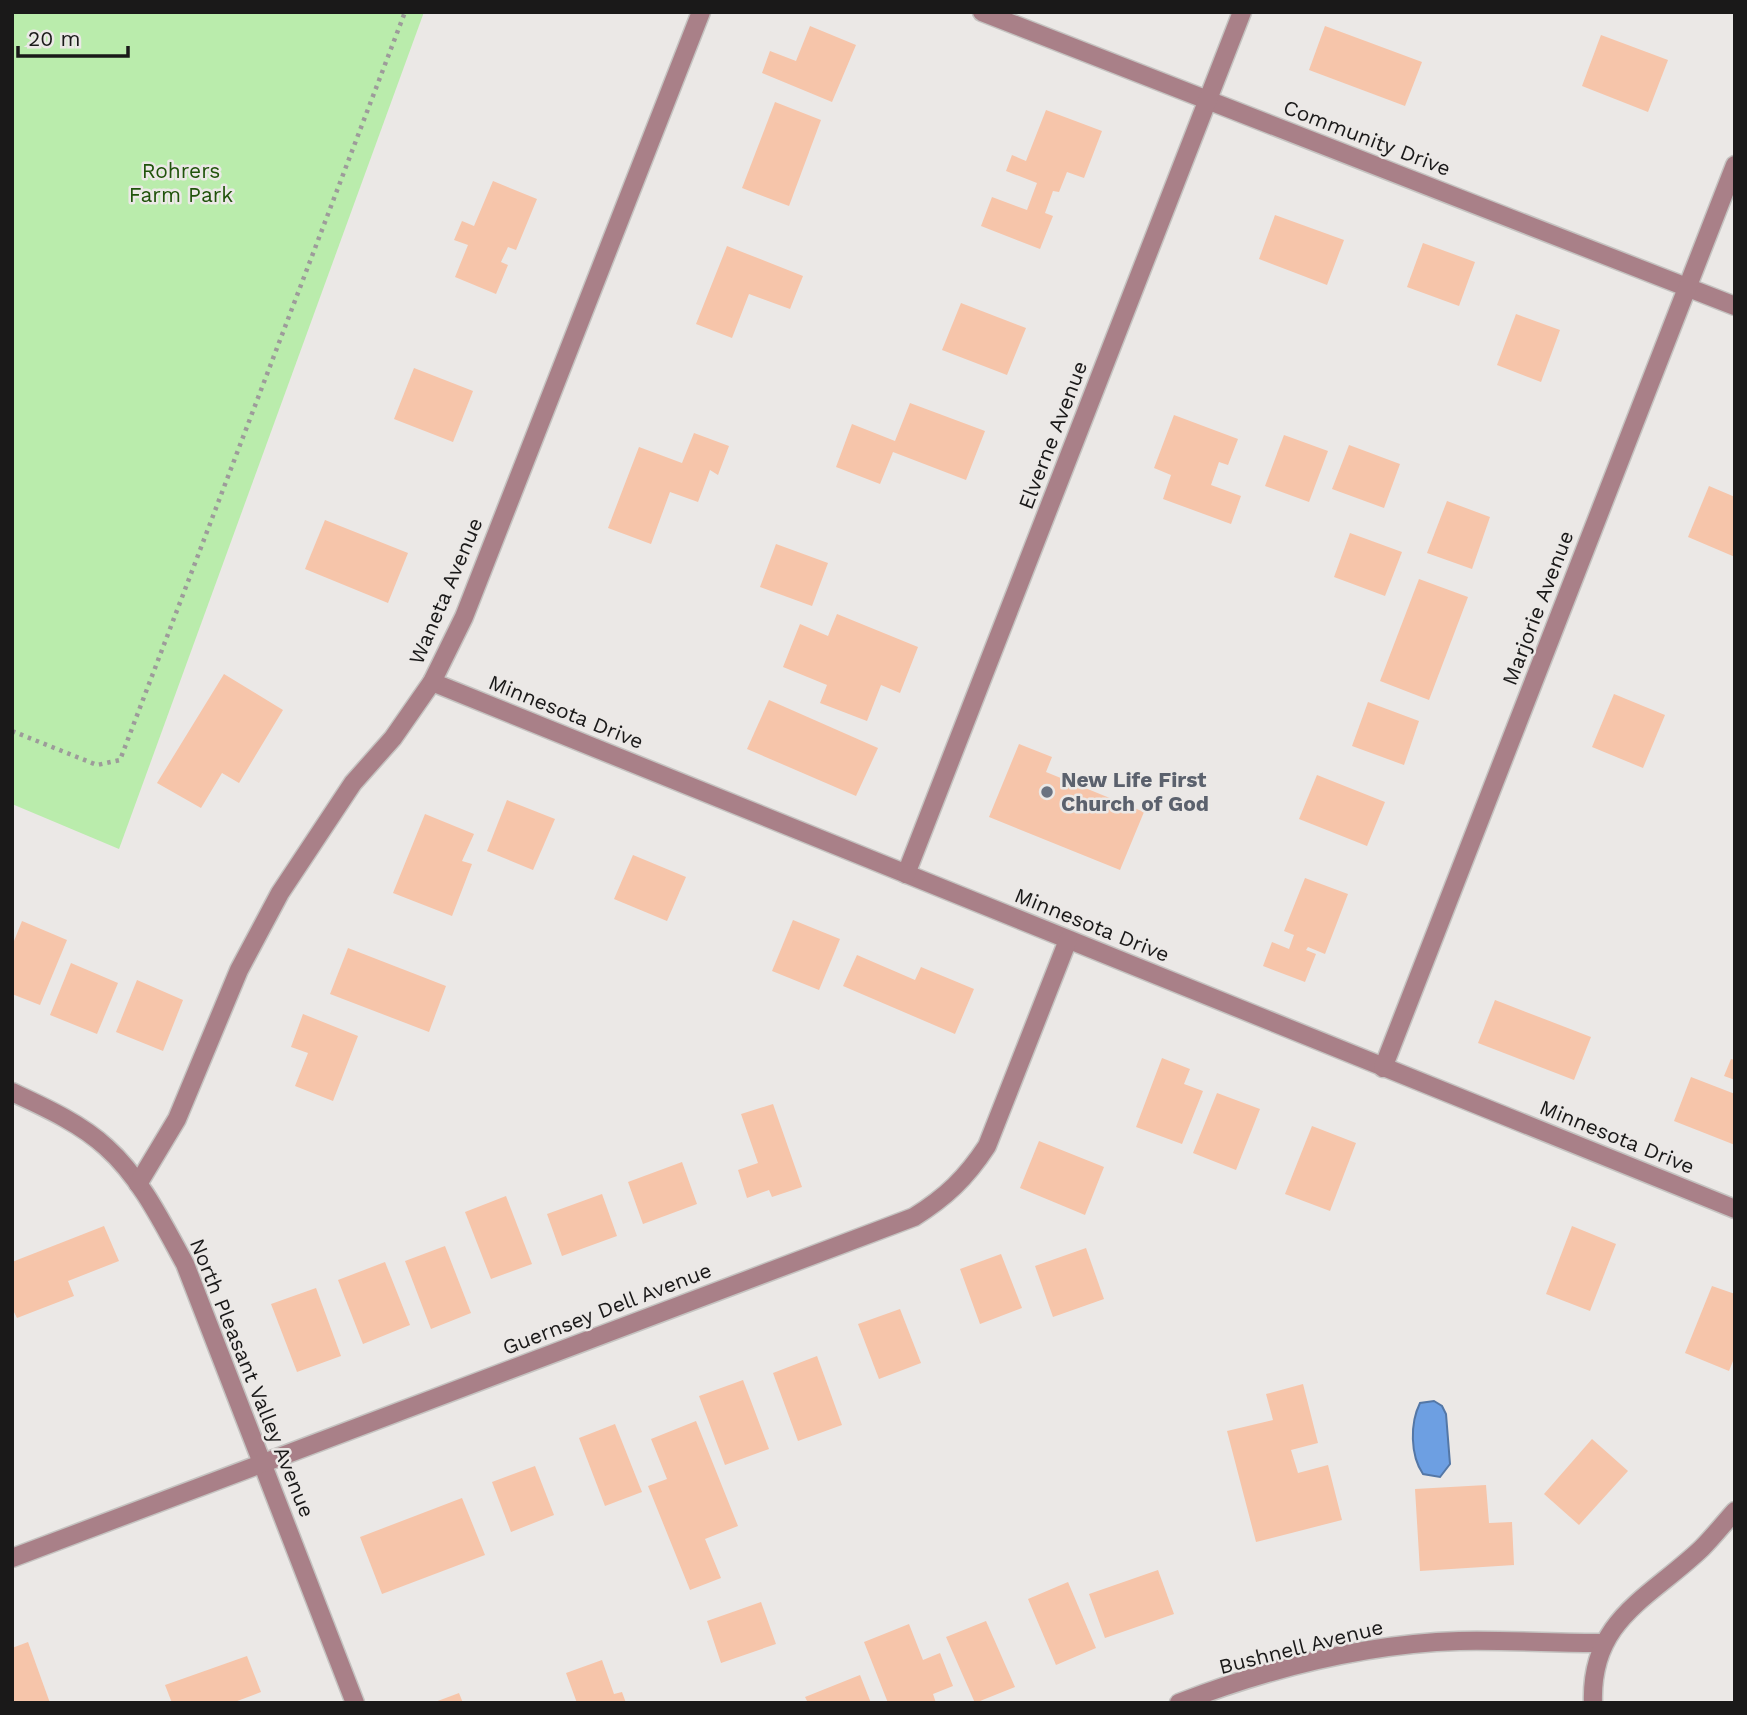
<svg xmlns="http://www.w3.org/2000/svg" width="1747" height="1715" viewBox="0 0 1747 1715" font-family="'Work Sans',sans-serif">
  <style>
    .green { fill: #baecac }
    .water { fill: #6d9fe2; stroke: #5477a6; stroke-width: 2 }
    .building { fill: #f6c5aa }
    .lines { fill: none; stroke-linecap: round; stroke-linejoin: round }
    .minor-casing { stroke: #c5c3c1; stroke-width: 21 }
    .path { stroke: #9d9b9a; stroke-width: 4.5; stroke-dasharray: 3.5 5; stroke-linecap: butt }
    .minor { stroke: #a98088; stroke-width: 18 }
    .worship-dot { fill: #6b7280; stroke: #ebe8e6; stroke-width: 2.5 }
    .labels { text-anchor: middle; stroke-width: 5; stroke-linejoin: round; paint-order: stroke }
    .street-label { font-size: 21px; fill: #1a1919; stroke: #ebe8e6 }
    .park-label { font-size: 21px; fill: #20530b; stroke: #ebe8e6 }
    .worship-label { font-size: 21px; font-weight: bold; fill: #5b616d; stroke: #ebe8e6; text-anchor: start }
  </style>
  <rect width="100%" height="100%" fill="#ebe8e6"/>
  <path class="green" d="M12 12H424L119 849 12 804Z"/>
  <path class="water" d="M1434 1401 1442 1406 1446 1414 1450 1464 1440 1477 1423 1474C1410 1455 1410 1423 1420 1403Z"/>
  <g class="building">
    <path d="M810 26 856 45 832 102 762 73 770 51 796 61Z"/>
    <path d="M1325 26 1422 62 1405 106 1309 70Z"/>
    <path d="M1601 35 1668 60 1648 112 1582 86Z"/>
    <path d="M775 102 821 120 789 206 742 188Z"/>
    <path d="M1046 110 1102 131 1084 178 1067 172 1059 192 1053 191 1045 213 1053 216 1040 249 981 226 992 197 1027 210 1037 183 1006 171 1012 155 1026 161Z"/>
    <path d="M493 181 537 199 516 250 508 247 501 262 508 265 496 294 455 277 468 245 454 240 462 221 474 226Z"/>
    <path d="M1275 215 1344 240 1327 285 1259 259Z"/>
    <path d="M1423 243 1475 262 1459 306 1407 287Z"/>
    <path d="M727 246 803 276 790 309 749 294 732 338 696 324Z"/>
    <path d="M961 303 1026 328 1007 375 942 350Z"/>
    <path d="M1516 314 1560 330 1541 382 1497 365Z"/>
    <path d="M414 368 473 391 453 442 394 419Z"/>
    <path d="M910 403 985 431 966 480 893 452 880 484 836 467 852 424 895 441Z"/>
    <path d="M1174 415 1238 439 1228 465 1219 462 1211 485 1241 496 1231 524 1163 499 1171 475 1154 468Z"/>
    <path d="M694 433 729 446 718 475 710 470 698 502 670 492 651 544 608 528 639 447 682 463Z"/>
    <path d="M1284 435 1328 451 1309 502 1265 486Z"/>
    <path d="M1349 445 1400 464 1384 508 1332 489Z"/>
    <path d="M1709 486 1735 497V557L1688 537Z"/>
    <path d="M1447 501 1490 517 1472 569 1427 553Z"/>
    <path d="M325 520 408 553 388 603 305 569Z"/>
    <path d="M1350 533 1402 552 1385 596 1334 577Z"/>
    <path d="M776 544 828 563 812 606 760 587Z"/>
    <path d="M1419 579 1468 597 1429 700 1380 681Z"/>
    <path d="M837 614 918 647 900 693 881 685 867 721 820 703 827 685 783 667 800 624 828 636Z"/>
    <path d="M224 674 283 710 239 783 222 773 201 808 157 783Z"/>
    <path d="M1614 694 1665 715 1643 768 1592 747Z"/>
    <path d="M769 700 878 748 856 796 747 749Z"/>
    <path d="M1368 702 1419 721 1404 765 1352 746Z"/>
    <path d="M1019 744 1052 757 1046 772 1144 812 1120 870 989 817Z"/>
    <path d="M1317 775 1385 802 1367 846 1299 819Z"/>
    <path d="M507 800 555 819 533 870 487 851Z"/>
    <path d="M425 814 474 834 462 861 472 864 452 916 393 893Z"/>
    <path d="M633 855 686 877 667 921 614 899Z"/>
    <path d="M1305 878 1348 894 1325 954 1308 947 1306 950 1316 954 1305 982 1263 966 1272 942 1289 949 1294 935 1284 931Z"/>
    <path d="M793 920 840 939 819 990 772 971Z"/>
    <path d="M22 921 67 940 40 1005 12 994V946Z"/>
    <path d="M348 948 446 986 429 1032 330 994Z"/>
    <path d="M857 955 915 980 921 967 974 989 955 1034 843 986Z"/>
    <path d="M71 963 118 983 97 1034 50 1015Z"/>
    <path d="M137 980 183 1000 163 1051 116 1032Z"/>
    <path d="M1495 1000 1591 1037 1574 1080 1478 1043Z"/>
    <path d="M303 1014 358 1036 333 1101 295 1086 308 1053 291 1047Z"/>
    <path d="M1162 1058 1190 1069 1184 1084 1203 1091 1182 1144 1136 1127Z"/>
    <path d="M1731 1059 1735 1060V1080L1724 1076Z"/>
    <path d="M1691 1077 1735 1094V1145L1674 1121Z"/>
    <path d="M1217 1093 1260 1109 1236 1170 1193 1153Z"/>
    <path d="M773 1104 802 1187 772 1197 769 1190 747 1198 738 1170 758 1163 741 1114Z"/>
    <path d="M1312 1126 1356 1143 1330 1211 1285 1194Z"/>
    <path d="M1039 1141 1104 1167 1085 1215 1020 1188Z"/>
    <path d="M682 1162 697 1204 643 1224 628 1182Z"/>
    <path d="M602 1194 617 1236 562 1256 547 1214Z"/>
    <path d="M506 1196 532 1264 491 1279 465 1212Z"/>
    <path d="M104 1226 119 1261 68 1281 74 1296 17 1318 12 1308V1262Z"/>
    <path d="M1572 1226 1616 1244 1590 1311 1546 1294Z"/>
    <path d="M445 1246 471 1313 431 1329 405 1261Z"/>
    <path d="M1086 1248 1104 1299 1053 1317 1035 1266Z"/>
    <path d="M1001 1254 1022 1308 980 1324 960 1269Z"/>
    <path d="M385 1262 410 1325 363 1344 338 1280Z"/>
    <path d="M1712 1286 1735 1294V1356L1729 1371 1685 1353Z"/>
    <path d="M316 1288 341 1356 297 1372 271 1304Z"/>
    <path d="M900 1309 921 1363 879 1379 858 1324Z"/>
    <path d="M817 1356 842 1425 798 1441 773 1373Z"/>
    <path d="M743 1380 769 1449 725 1465 699 1396Z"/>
    <path d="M1303 1384 1318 1443 1291 1450 1298 1473 1328 1465 1342 1520 1256 1542 1227 1431 1273 1420 1266 1394Z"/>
    <path d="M696 1421 738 1526 705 1539 721 1578 690 1590 648 1486 667 1479 651 1439Z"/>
    <path d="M615 1424 642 1492 605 1506 579 1438Z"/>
    <path d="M1592 1439 1628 1471 1579 1525 1544 1494Z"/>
    <path d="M535 1466 554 1515 511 1532 492 1482Z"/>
    <path d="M1486 1485 1489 1523 1512 1522 1514 1565 1420 1571 1415 1489Z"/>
    <path d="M462 1498 485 1555 382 1594 360 1537Z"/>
    <path d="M1158 1570 1174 1614 1105 1638 1089 1594Z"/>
    <path d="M1068 1582 1096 1648 1056 1665 1028 1599Z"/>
    <path d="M761 1602 776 1644 721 1663 707 1621Z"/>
    <path d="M986 1621 1015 1687 975 1703 946 1637Z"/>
    <path d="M909 1624 923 1660 940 1653 953 1686 933 1694 936 1703H888L864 1642Z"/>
    <path d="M28 1642 50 1703H12V1648Z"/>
    <path d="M247 1656 261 1692 232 1703H172L165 1685Z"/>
    <path d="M602 1660 614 1694 622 1692 626 1703H577L566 1673Z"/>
    <path d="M860 1675 871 1703H808L805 1697Z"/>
    <path d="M459 1693 463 1703H435V1702Z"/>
  </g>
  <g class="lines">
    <defs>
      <g id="minor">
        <path d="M982 12 1735 306"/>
        <path d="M432 682 1735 1209"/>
        <path d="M906 874 1242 12"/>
        <path d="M1383 1068 1735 165"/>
        <path d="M12 1092C44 1107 80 1123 106 1147 141 1178 163 1224 185 1264L355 1703"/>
        <path d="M138 1184 177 1119 239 970 280 893 353 783 393 738 432 682 464 617 701 12"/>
        <path d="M12 1558 914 1217C946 1197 966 1178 987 1146L1068 940"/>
        <path d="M1179 1703C1267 1669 1365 1644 1459 1641 1507 1640 1555 1643 1603 1643"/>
        <path d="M1593 1703C1590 1619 1650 1598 1702 1548 1714 1536 1724 1523 1735 1511"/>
      </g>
    </defs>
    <use href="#minor" class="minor-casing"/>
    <path class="path" d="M12 731 97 765 120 760 405 12"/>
    <use href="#minor" class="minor"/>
  </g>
  <circle class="worship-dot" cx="1047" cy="792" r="7"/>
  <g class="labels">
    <g class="street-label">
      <text transform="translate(1367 138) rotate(21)" y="7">Community Drive</text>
      <text transform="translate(1053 435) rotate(-69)" y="7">Elverne Avenue</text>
      <text transform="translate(446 591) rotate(-67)" y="7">Waneta Avenue</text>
      <text transform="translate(1538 608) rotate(-69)" y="7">Marjorie Avenue</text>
      <text transform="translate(566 712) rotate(22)" y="7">Minnesota Drive</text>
      <text transform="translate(1092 925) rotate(22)" y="7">Minnesota Drive</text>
      <text transform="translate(1617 1137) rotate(22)" y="7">Minnesota Drive</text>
      <text transform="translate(607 1309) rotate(-21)" y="7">Guernsey Dell Avenue</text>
      <text transform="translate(252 1378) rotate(68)" y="7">North Pleasant Valley Avenue</text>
      <text transform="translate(1301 1647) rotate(-14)" y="7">Bushnell Avenue</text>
    </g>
    <g class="park-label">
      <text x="181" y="178">Rohrers<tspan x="181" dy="24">Farm Park</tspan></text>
    </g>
    <g class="worship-label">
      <text x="1061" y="787">New Life First<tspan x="1061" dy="24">Church of God</tspan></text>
    </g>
  </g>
  <rect width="1747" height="1715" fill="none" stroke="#1a1919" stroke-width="28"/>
  <path d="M18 46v10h110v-10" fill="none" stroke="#1a1919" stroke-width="3.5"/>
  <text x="28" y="46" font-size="21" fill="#1a1919" stroke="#ebe8e6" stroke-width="5" paint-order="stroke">20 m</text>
</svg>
